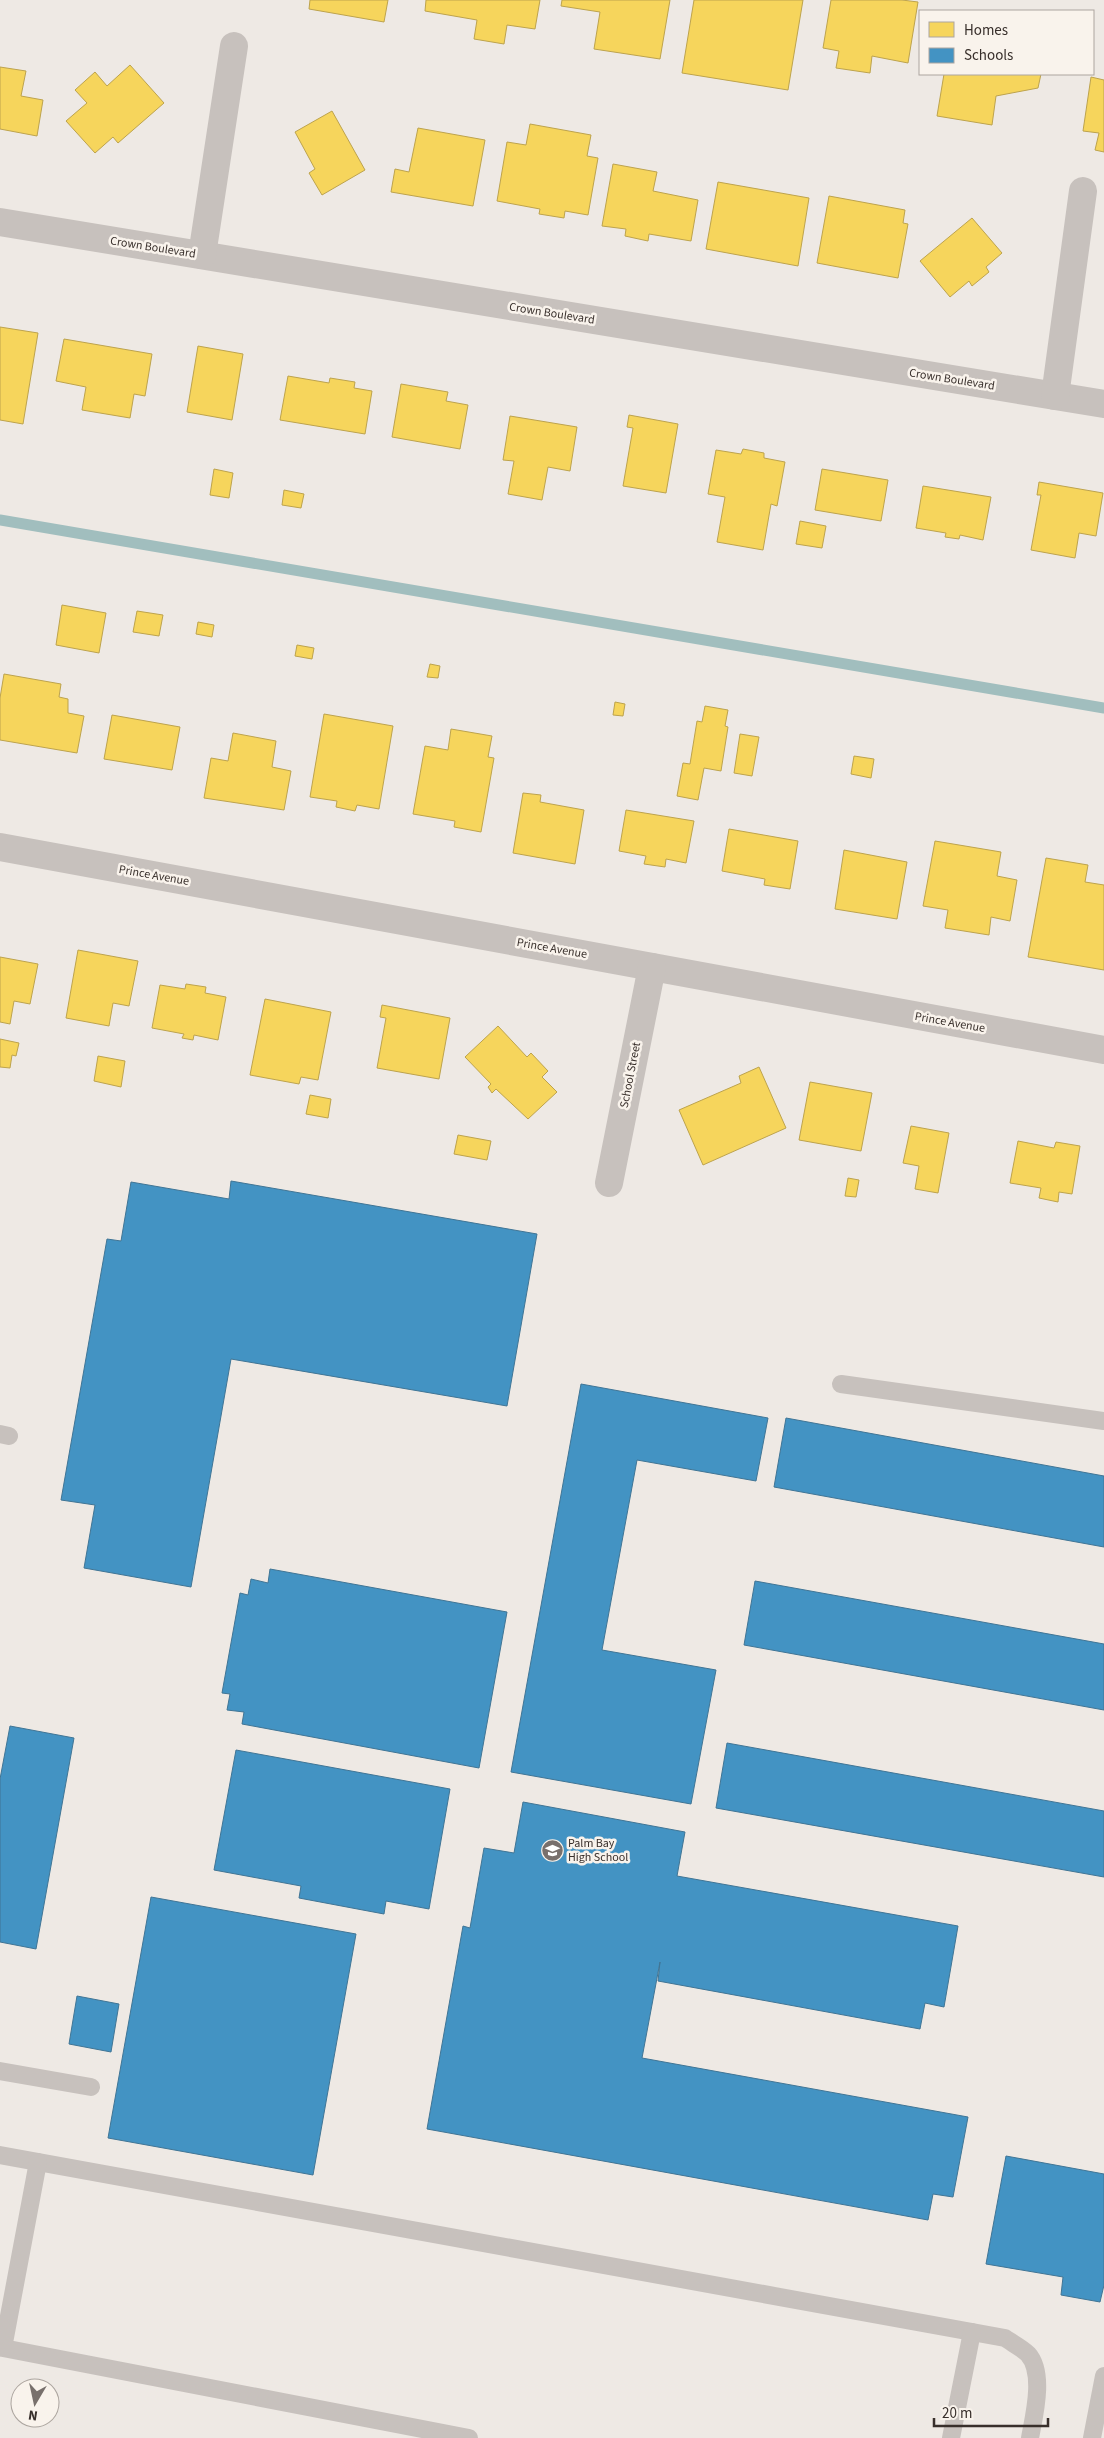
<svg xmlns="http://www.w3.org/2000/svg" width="1104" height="2438" viewBox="0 0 1104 2438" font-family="'Source Sans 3',sans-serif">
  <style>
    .homes { fill: #f6d55c; stroke: #bda34d }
    .schools { fill: #4393c3; stroke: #407595 }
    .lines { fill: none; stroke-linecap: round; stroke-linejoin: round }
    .stream { stroke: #a1bebe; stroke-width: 11 }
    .lane { stroke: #c7c1bd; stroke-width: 18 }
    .street { stroke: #c7c1bd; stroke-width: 28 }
    .labels { text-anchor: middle; stroke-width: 5; stroke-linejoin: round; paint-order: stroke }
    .street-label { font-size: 12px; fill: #382f2b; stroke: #f9f3ec }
    .poi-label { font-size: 12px; fill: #382f2b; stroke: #f9f3ec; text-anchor: start }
  </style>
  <rect width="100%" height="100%" fill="#eee9e4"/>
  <g class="homes">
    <path d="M310 0H388L384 22 309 9Z"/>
    <path d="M426 0H540L535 29 507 25 504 44 474 39 477 20 425 11Z"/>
    <path d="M562 0H670L660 59 594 49 600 12 561 6Z"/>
    <path d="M694 0H803L788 90 682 73Z"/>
    <path d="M831 0H902L918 2 908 63 872 56 870 73 836 68 839 51 823 48Z"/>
    <path d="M130 65 164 103 118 143 113 137 95 153 66 121 87 103 75 90 95 72 107 86Z"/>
    <path d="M0 67 26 71 21 96 43 100 37 136 0 129Z"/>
    <path d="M944 74H1041L1038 88 996 96 992 125 937 116Z"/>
    <path d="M1091 77 1104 80V152L1095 150 1099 133 1083 131Z"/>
    <path d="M332 111 365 170 322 195 309 173 315 169 295 132Z"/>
    <path d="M530 124 591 135 587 156 598 158 588 215 565 211 564 218 539 214 540 209 497 201 507 142 526 145Z"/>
    <path d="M418 128 485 140 473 206 391 192 395 169 409 172Z"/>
    <path d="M613 164 657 172 653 191 698 200 691 241 649 234 648 241 625 236 626 229 602 226Z"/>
    <path d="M718 182 809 198 798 266 706 249Z"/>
    <path d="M829 196 905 210 903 223 908 224 898 278 817 263Z"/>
    <path d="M972 218 1002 253 986 267 989 272 972 286 969 281 950 297 920 261Z"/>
    <path d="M0 327 38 333 23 424 0 420Z"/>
    <path d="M64 339 152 354 145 396 134 394 130 418 82 410 86 387 56 381Z"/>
    <path d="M198 346 243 354 232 420 187 412Z"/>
    <path d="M288 376 329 383 330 378 355 382 354 388 372 391 365 434 280 420Z"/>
    <path d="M401 384 448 392 446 401 468 405 460 449 392 437Z"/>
    <path d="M629 415 678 424 666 493 623 486 633 428 627 427Z"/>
    <path d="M510 416 577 427 570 471 548 467 542 500 508 494 514 461 503 460Z"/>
    <path d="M743 449 764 453V458L785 462 777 506 771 504 763 550 717 542 725 497 708 494 716 450 741 454Z"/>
    <path d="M214 469 233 473 229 498 210 495Z"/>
    <path d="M822 469 888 480 881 521 815 510Z"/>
    <path d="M1039 482 1103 493 1096 536 1079 533 1075 558 1031 550 1041 495H1037Z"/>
    <path d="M923 486 991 497 983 540 960 535 959 539 945 537 946 533 916 528Z"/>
    <path d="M284 490 304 494 301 508 282 505Z"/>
    <path d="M800 521 826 526 822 548 796 544Z"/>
    <path d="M62 605 106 613 99 653 56 645Z"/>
    <path d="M137 611 163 615 159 636 133 632Z"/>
    <path d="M198 622 214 625 212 637 196 634Z"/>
    <path d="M297 645 314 648 312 659 295 656Z"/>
    <path d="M430 664 440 666 438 678 427 677Z"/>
    <path d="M4 674 61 684 59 697 68 699V713L84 716 77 753 0 740V698Z"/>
    <path d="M615 702 625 704 623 716 613 715Z"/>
    <path d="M705 706 728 710 725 726 728 727 721 771 704 768 698 800 677 796 683 763 690 764 697 721 702 722Z"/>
    <path d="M324 714 393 726 379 809 357 805 355 811 336 807 337 801 310 797Z"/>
    <path d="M112 715 180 727 172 770 104 759Z"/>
    <path d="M451 729 492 736 488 757 494 758 481 832 454 827 455 821 413 814 425 746 448 750Z"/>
    <path d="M233 733 276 741 272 767 291 771 284 810 204 798 211 758 228 761Z"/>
    <path d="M740 734 759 737 752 776 734 773Z"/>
    <path d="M854 756 874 759 871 778 851 774Z"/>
    <path d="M523 793 541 795 540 802 584 810 575 864 513 853Z"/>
    <path d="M626 810 694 821 686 863 666 859 665 867 644 864 646 856 619 851Z"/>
    <path d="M729 829 798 841 790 889 764 885 765 879 722 871Z"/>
    <path d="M935 841 1001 852 997 876 1017 880 1010 921 991 917 989 935 945 928 948 910 923 906Z"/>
    <path d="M844 850 907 862 897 919 835 909Z"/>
    <path d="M1046 858 1088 865 1085 882 1104 885V970L1028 957Z"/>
    <path d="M78 950 138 961 129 1006 113 1003 109 1026 66 1018Z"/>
    <path d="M0 957 38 964 30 1004 14 1001 10 1024 0 1022Z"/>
    <path d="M186 984 206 987 205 993 226 997 218 1040 194 1035 193 1040 182 1038 184 1034 152 1028 160 985 185 989Z"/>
    <path d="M265 999 331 1012 318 1080 301 1077 299 1084 250 1075Z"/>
    <path d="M382 1005 450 1018 439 1079 377 1068 386 1018 380 1017Z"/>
    <path d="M498 1026 527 1057 531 1053 548 1071 542 1077 557 1092 528 1119 496 1089 492 1093 488 1087 491 1084 465 1057Z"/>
    <path d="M0 1039 19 1043 16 1056 12 1055 10 1068 0 1067Z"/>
    <path d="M98 1056 125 1061 121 1087 94 1081Z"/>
    <path d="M759 1067 786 1128 703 1165 679 1110 741 1083 739 1076Z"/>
    <path d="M810 1082 872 1093 861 1151 799 1140Z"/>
    <path d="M310 1095 331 1099 328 1118 306 1114Z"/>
    <path d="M911 1126 949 1133 938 1193 915 1189 919 1166 903 1163Z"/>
    <path d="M458 1135 491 1141 487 1160 454 1154Z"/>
    <path d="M1018 1141 1054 1148 1056 1142 1080 1146 1072 1194 1059 1192 1058 1202 1039 1198 1041 1188 1010 1183Z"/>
    <path d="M848 1178 859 1180 856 1197 845 1196Z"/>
  </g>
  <g class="schools">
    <path d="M231 1181 537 1234 507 1406 231 1359 191 1587 84 1568 95 1505 61 1500 107 1239 121 1241 131 1182 229 1199Z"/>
    <path d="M581 1384 768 1418 756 1481 637 1460 602 1650 716 1670 691 1804 511 1772Z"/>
    <path d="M786 1418 1104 1476V1547L774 1487Z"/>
    <path d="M270 1569 507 1612 479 1768 242 1724 244 1712 227 1710 230 1694 222 1693 240 1593 248 1595 251 1579 268 1583Z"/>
    <path d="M755 1581 1104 1644V1710L744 1645Z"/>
    <path d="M10 1726 74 1738 36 1949 0 1942V1779Z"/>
    <path d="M727 1743 1104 1811V1877L716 1808Z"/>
    <path d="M236 1750 450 1789 429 1909 386 1901 384 1914 299 1898 301 1886 214 1870Z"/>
    <path d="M523 1802 685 1832 677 1876 958 1926 944 2007 925 2003 920 2029 658 1981 660 1962 642 2058 968 2117 953 2197 933 2194 928 2220 427 2129 463 1926 470 1928 484 1848 514 1853Z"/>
    <path d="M151 1897 356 1934 313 2175 108 2138Z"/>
    <path d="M77 1996 119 2004 111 2052 69 2044Z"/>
    <path d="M1006 2156 1104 2174V2285L1100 2302 1061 2295 1063 2277 986 2264Z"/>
  </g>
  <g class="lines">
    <path class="stream" d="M0 520 1104 708"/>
    <g class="lane">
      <path d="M841 1384 1104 1421"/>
      <path d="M0 1434 9 1436"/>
      <path d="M0 2071 91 2087"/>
      <path d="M0 2155 1005 2338C1012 2343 1022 2348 1028 2354 1045 2373 1034 2416 1030 2438"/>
      <path d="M38 2162 3 2348 469 2438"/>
      <path d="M951 2438 972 2332"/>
      <path d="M1092 2438 1104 2376"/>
    </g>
    <g class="street">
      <path d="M0 222 1104 404"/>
      <path d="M202 255 234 46"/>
      <path d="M1055 396 1083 191"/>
      <path d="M0 847 1104 1050"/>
      <path d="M609 1183 652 967"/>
    </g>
  </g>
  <defs>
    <symbol id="school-disc" viewBox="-11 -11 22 22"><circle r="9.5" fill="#78706c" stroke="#f9f3ec"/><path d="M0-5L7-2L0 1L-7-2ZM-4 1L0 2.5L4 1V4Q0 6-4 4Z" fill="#fff"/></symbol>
  </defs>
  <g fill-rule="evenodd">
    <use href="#school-disc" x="540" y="1838" width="25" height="25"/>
  </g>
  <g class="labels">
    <g class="street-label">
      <text transform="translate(153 247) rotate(9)" y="4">Crown Boulevard</text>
      <text transform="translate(552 313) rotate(9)" y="4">Crown Boulevard</text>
      <text transform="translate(952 379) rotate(9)" y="4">Crown Boulevard</text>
      <text transform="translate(154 875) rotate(10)" y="4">Prince Avenue</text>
      <text transform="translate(552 948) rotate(10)" y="4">Prince Avenue</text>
      <text transform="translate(950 1022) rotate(10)" y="4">Prince Avenue</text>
      <text transform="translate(630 1075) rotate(-79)" y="4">School Street</text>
    </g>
    <g class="poi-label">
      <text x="568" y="1847">Palm Bay<tspan x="568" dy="14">High School</tspan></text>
    </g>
  </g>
  <rect x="919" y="10" width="175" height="65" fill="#f9f3ec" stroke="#aca59f"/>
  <rect x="929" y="22" width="25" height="15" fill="#f6d55c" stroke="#aca59f"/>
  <text x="964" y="35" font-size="15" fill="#382f2b">Homes</text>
  <rect x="929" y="48" width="25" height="15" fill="#4393c3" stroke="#aca59f"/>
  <text x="964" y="60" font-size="15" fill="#382f2b">Schools</text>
  <g transform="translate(35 2403) rotate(189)"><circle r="24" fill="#f9f3ec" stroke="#aca59f"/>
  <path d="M0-4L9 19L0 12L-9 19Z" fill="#78706c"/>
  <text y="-8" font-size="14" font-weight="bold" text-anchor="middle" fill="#382f2b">N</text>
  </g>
  <path d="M934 2418v8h114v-8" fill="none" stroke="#382f2b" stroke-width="2.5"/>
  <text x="942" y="2418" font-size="15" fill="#382f2b" stroke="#f9f3ec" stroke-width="4" paint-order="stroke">20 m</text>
</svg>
